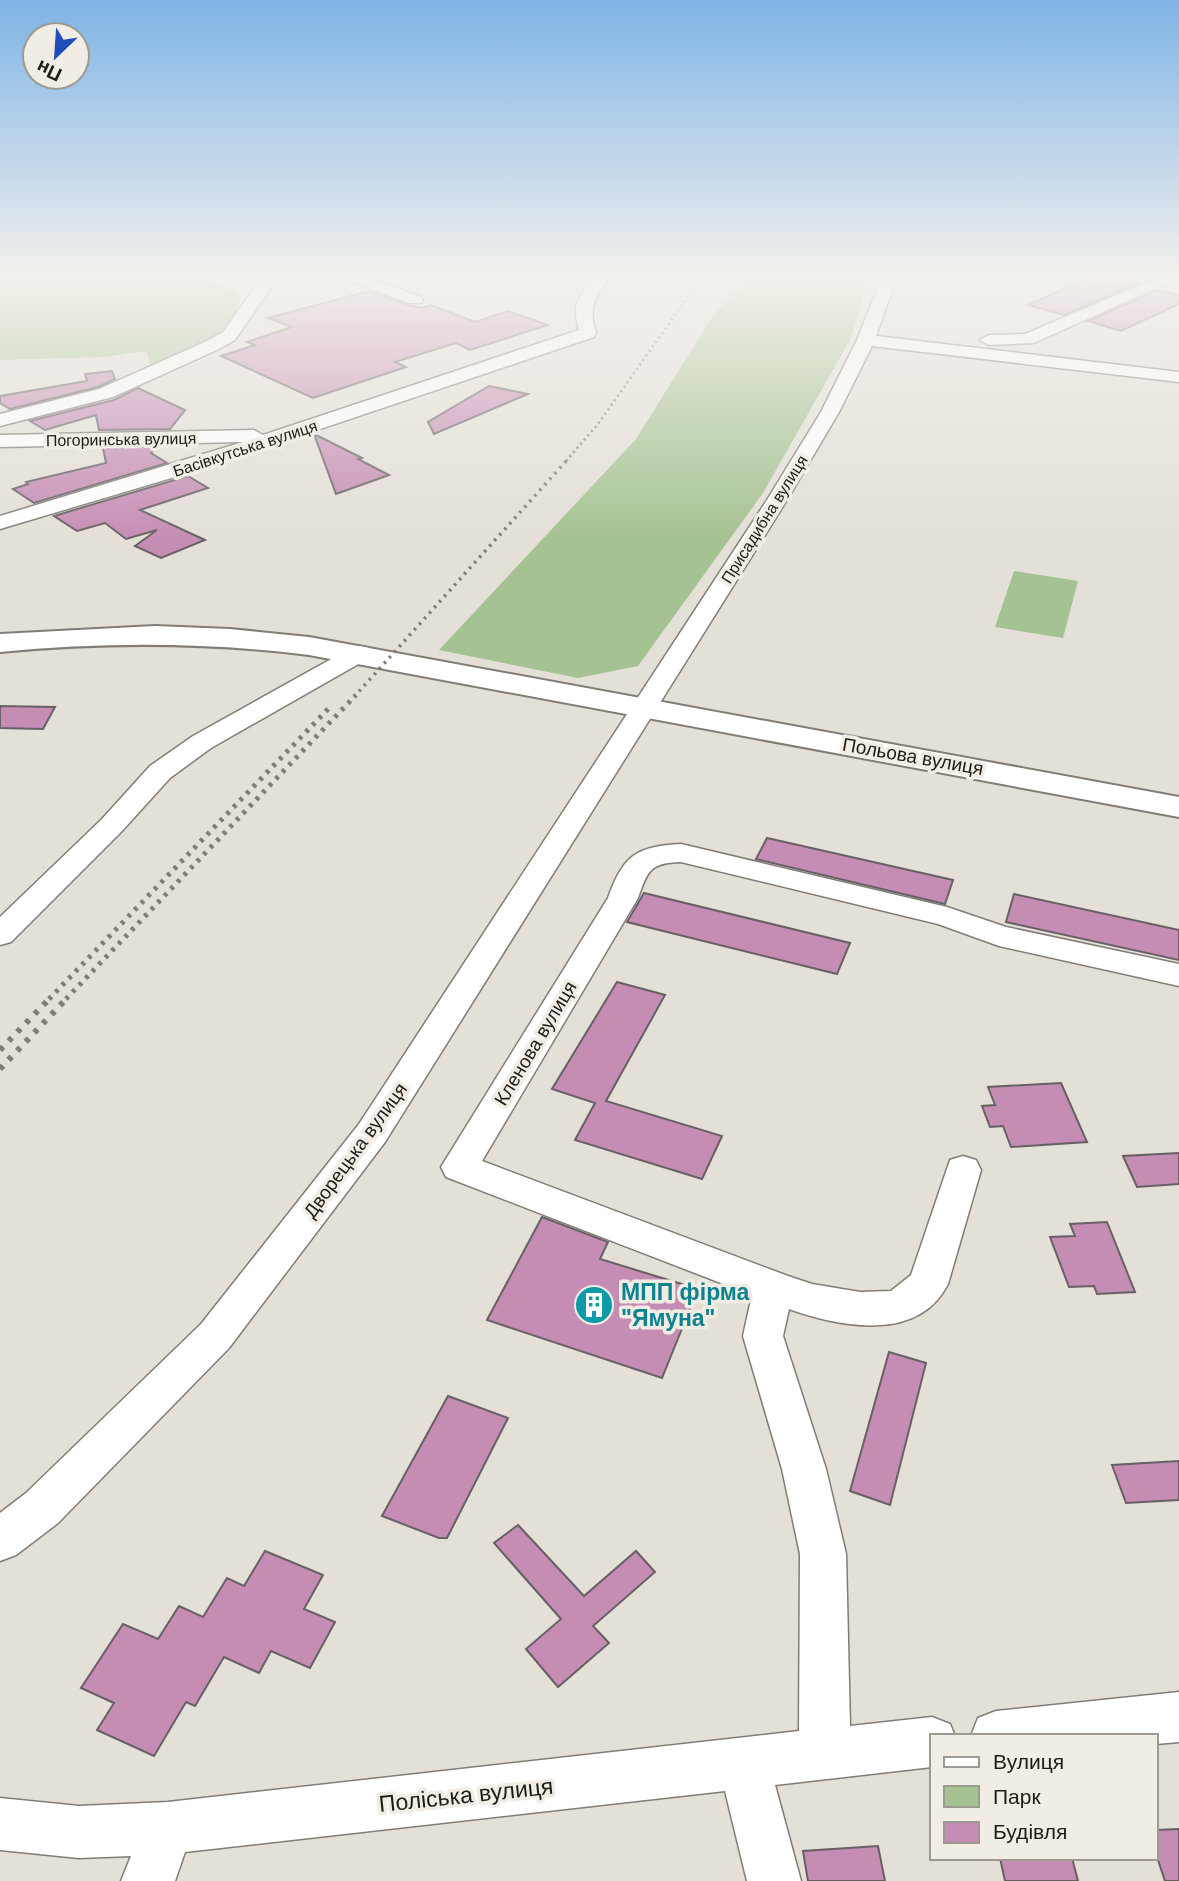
<svg xmlns="http://www.w3.org/2000/svg" width="1179" height="1881" viewBox="0 0 1179 1881" font-family="Helvetica,sans-serif">
  <style>
    .green { fill: #a5c292 }
    .building { fill: #c68db4; stroke: #676065; stroke-width: 2 }
    .lines { fill: none; stroke-linecap: round; stroke-linejoin: round }
    .minor-casing { stroke: #817d76; stroke-width: 3 }
    .major-casing { stroke: #817d76; stroke-width: 4 }
    .minor { fill: #fff; fill-rule: evenodd }
    .major { fill: #fff; fill-rule: evenodd }
    .rail-far3 { stroke: #807d77; stroke-width: 2.5; stroke-dasharray: 2 3.5; stroke-linecap: butt }
    .rail-far2 { stroke: #807d77; stroke-width: 3.5; stroke-dasharray: 2.5 5; stroke-linecap: butt }
    .rail-far1 { stroke: #807d77; stroke-width: 5; stroke-dasharray: 3.5 6; stroke-linecap: butt }
    .rail { stroke: #807d77; stroke-width: 6; stroke-dasharray: 4.5 8; stroke-linecap: butt }
    .labels { text-anchor: middle; stroke-width: 7; stroke-linejoin: round; paint-order: stroke }
    .far-street-label { font-size: 16px; fill: #1d1c19; stroke: #f1ece4 }
    .street-label { font-size: 19px; fill: #1d1c19; stroke: #f1ece4 }
    .near-culture-label { font-size: 23px; font-weight: bold; fill: #0d838f; stroke: #f1ece4; text-anchor: start }
    .near-street-label { font-size: 23px; fill: #1d1c19; stroke: #f1ece4 }
  </style>
  <rect width="100%" height="100%" fill="#e4dfd7"/>
  <g class="green">
    <path d="M0 277H181L223 285 242 298C218 348 199 348 150 364L146 351 105 357 0 360Z"/>
    <path d="M757 277H870L850 340 763 493 638 666 578 678 439 650 636 439 712 317 746 280Z"/>
    <path d="M1014 571 1078 581 1063 638 995 627Z"/>
  </g>
  <g class="building">
    <path d="M1092 276H1146L1131 283 1136 284 1064 315 1028 305Z"/>
    <path d="M1158 290 1179 295V304L1121 331 1088 321Z"/>
    <path d="M369 291 408 305 422 308 431 305 475 322 508 311 548 325 470 350 456 343 395 362 406 367 313 398 221 356 255 345 247 342 292 327 268 318Z"/>
    <path d="M112 371 115 379 98 387 10 409 0 403V396L87 381 85 374Z"/>
    <path d="M489 386 528 394 434 434 428 422Z"/>
    <path d="M138 388 185 410 170 429 99 430 96 415 45 430 30 421 114 400Z"/>
    <path d="M314 434 362 458 358 459 389 475 336 494Z"/>
    <path d="M157 446 151 453 167 463 34 503 13 489 28 484 26 482 106 463 103 448Z"/>
    <path d="M188 476 208 488 140 510 205 540 161 558 135 546 157 530 126 539 105 523 77 531 54 516Z"/>
    <path d="M0 706 55 707 43 729 0 728Z"/>
    <path d="M767 838 953 880 945 904 756 859Z"/>
    <path d="M644 893 850 943 837 974 627 922Z"/>
    <path d="M1014 894 1179 930V960L1006 922Z"/>
    <path d="M617 982 665 995 606 1101 722 1136 702 1179 575 1140 595 1103 552 1089Z"/>
    <path d="M1061 1083 1087 1142 1011 1147 1003 1126 990 1127 982 1106 995 1105 988 1087Z"/>
    <path d="M1179 1153V1184L1137 1187 1123 1156Z"/>
    <path d="M542 1217 608 1242 600 1259 698 1289 662 1378 487 1320Z"/>
    <path d="M1107 1222 1135 1292 1097 1294 1094 1286 1069 1287 1050 1237 1075 1236 1070 1224Z"/>
    <path d="M889 1352 926 1363 890 1505 850 1491Z"/>
    <path d="M448 1396 508 1418 447 1538H439L382 1516Z"/>
    <path d="M1179 1461V1500L1126 1503 1112 1465Z"/>
    <path d="M518 1525 584 1596 636 1551 655 1572 593 1626 609 1643 558 1687 526 1649 561 1619 494 1543Z"/>
    <path d="M265 1551 323 1575 304 1609 335 1622 310 1668 271 1651 259 1673 224 1657 195 1706 186 1702 154 1756 97 1730 114 1703 81 1688 123 1624 158 1639 179 1606 203 1617 227 1578 244 1586Z"/>
    <path d="M1179 1829V1881H1165L1156 1854V1830Z"/>
    <path d="M878 1846 885 1881H808L803 1851Z"/>
    <path d="M1000 1858H1072L1078 1881H1005Z"/>
  </g>
  <g class="lines">
    <defs>
      <g id="minor">
        <path d="M262 277H278L235 340 219 349 113 397 0 426V414L99 389 207 341 223 332Z"/>
        <path d="M346 277H367L421 297 423 300 421 303H409L348 280Z"/>
        <path d="M594 277H609C594 301 588 305 596 333L594 337 195 471 0 529V516L243 442 0 447V435L254 430 263 435 579 330C571 302 579 300 594 277Z"/>
        <path d="M882 277H897L876 336 1179 372V382L872 346 839 412 787 500 385 1142 229 1348 58 1523 16 1555 0 1561V1513L26 1493 201 1324 359 1124 767 500 821 412 857 340Z"/>
        <path d="M1160 277H1174L1176 279 1034 343 989 345 980 340 989 335 1025 334Z"/>
        <path d="M360 646 369 648 372 653 369 658 211 748 170 778 122 831 11 942 0 945V917L102 819 150 766 193 736 351 648Z"/>
        <path d="M681 844 947 907 1006 927 1179 964V986L999 946 938 924 681 862C650 863 648 870 638 898L482 1161 788 1276 812 1284 860 1292 891 1291 911 1275 950 1160 963 1156 976 1160 981 1170 948 1284C918 1343 840 1327 789 1309L783 1336 826 1469 846 1554 850 1726 932 1717 950 1724 955 1736H932V1767L775 1785 801 1881H747L725 1791 185 1852 175 1881H121L131 1856 79 1858 0 1850V1798L79 1806 168 1802 799 1731 800 1554 782 1469 743 1336 752 1295 446 1177 441 1167 608 898C623 856 636 846 681 844Z"/>
        <path d="M1179 1692V1742L1156 1744V1736H971L978 1718 996 1711Z"/>
      </g>
      <path id="major" d="M155 626 230 629 309 637 1179 797V817L309 655C205 642 104 642 0 652V634Z"/>
    </defs>
    <use href="#minor" class="minor-casing"/>
    <use href="#major" class="major-casing"/>
    <use href="#minor" class="minor"/>
    <use href="#major" class="major"/>
    <path class="rail-far3" d="M566 461 598 424 702 277"/>
    <path class="rail-far2" d="M354 697 567 460"/>
    <g class="rail-far1">
      <path d="M49 999 330 707"/>
      <path d="M66 999 356 695"/>
    </g>
    <g class="rail">
      <path d="M0 1050 51 997"/>
      <path d="M0 1069 68 997"/>
    </g>
  </g>
  <linearGradient id="sky" x2="0" y2="1"><stop stop-color="#7eb3e5"/><stop offset="0.51" stop-color="#f3f1ed"/><stop offset="1" stop-color="#f3f1ed" stop-opacity="0"/></linearGradient>
  <rect width="1179" height="540" fill="url(#sky)"/>
  <defs>
    <symbol id="building-disc" viewBox="-11 -11 22 22"><circle r="9.5" fill="#0f9aa8" stroke="#f1ece4"/><path d="M-4-6H4V6H1V3H-1V6H-4ZM-2.5-4.3h1.7v1.8h-1.7ZM.8-4.3h1.7v1.8H.8ZM-2.5-1h1.7V.8h-1.7ZM.8-1h1.7V.8H.8Z" fill="#fff"/></symbol>
  </defs>
  <g fill-rule="evenodd">
    <use href="#building-disc" x="572" y="1283" width="44" height="44"/>
  </g>
  <g class="labels">
    <g class="far-street-label">
      <text transform="translate(121 439) rotate(-1)" y="6">Погоринська вулиця</text>
      <text transform="translate(245 448) rotate(-18)" y="6">Басівкутська вулиця</text>
      <text transform="translate(764 519) rotate(-58)" y="6">Присадибна вулиця</text>
    </g>
    <g class="street-label">
      <text transform="translate(913 756) rotate(10)" y="7">Польова вулиця</text>
      <text transform="translate(535 1043) rotate(-59)" y="7">Кленова вулиця</text>
      <text transform="translate(355 1150) rotate(-54)" y="7">Дворецька вулиця</text>
    </g>
    <g class="near-culture-label">
      <text x="621" y="1300">МПП фірма<tspan x="621" dy="26">"Ямуна"</tspan></text>
    </g>
    <g class="near-street-label">
      <text transform="translate(466 1795) rotate(-6)" y="8">Поліська вулиця</text>
    </g>
  </g>
  <rect x="930" y="1734" width="228" height="126" fill="#f1ece4" stroke="#9c9993" stroke-width="2"/>
  <rect x="944" y="1757" width="35" height="10" fill="#ffffff" stroke="#9c9993" stroke-width="2"/>
  <text x="993" y="1769" font-size="21" fill="#1d1c19">Вулиця</text>
  <rect x="944" y="1786" width="35" height="21" fill="#a5c292" stroke="#9c9993" stroke-width="2"/>
  <text x="993" y="1804" font-size="21" fill="#1d1c19">Парк</text>
  <rect x="944" y="1822" width="35" height="21" fill="#c68db4" stroke="#9c9993" stroke-width="2"/>
  <text x="993" y="1839" font-size="21" fill="#1d1c19">Будівля</text>
  <g transform="translate(56 56) rotate(205)"><circle r="33" fill="#f1ece4" stroke="#9c9993" stroke-width="2"/>
  <path d="M0-5L12 26L0 18L-12 26Z" fill="#204dba"/>
  <text y="-10" font-size="19" font-weight="bold" text-anchor="middle" fill="#1d1c19">Пн</text>
  </g>
</svg>
